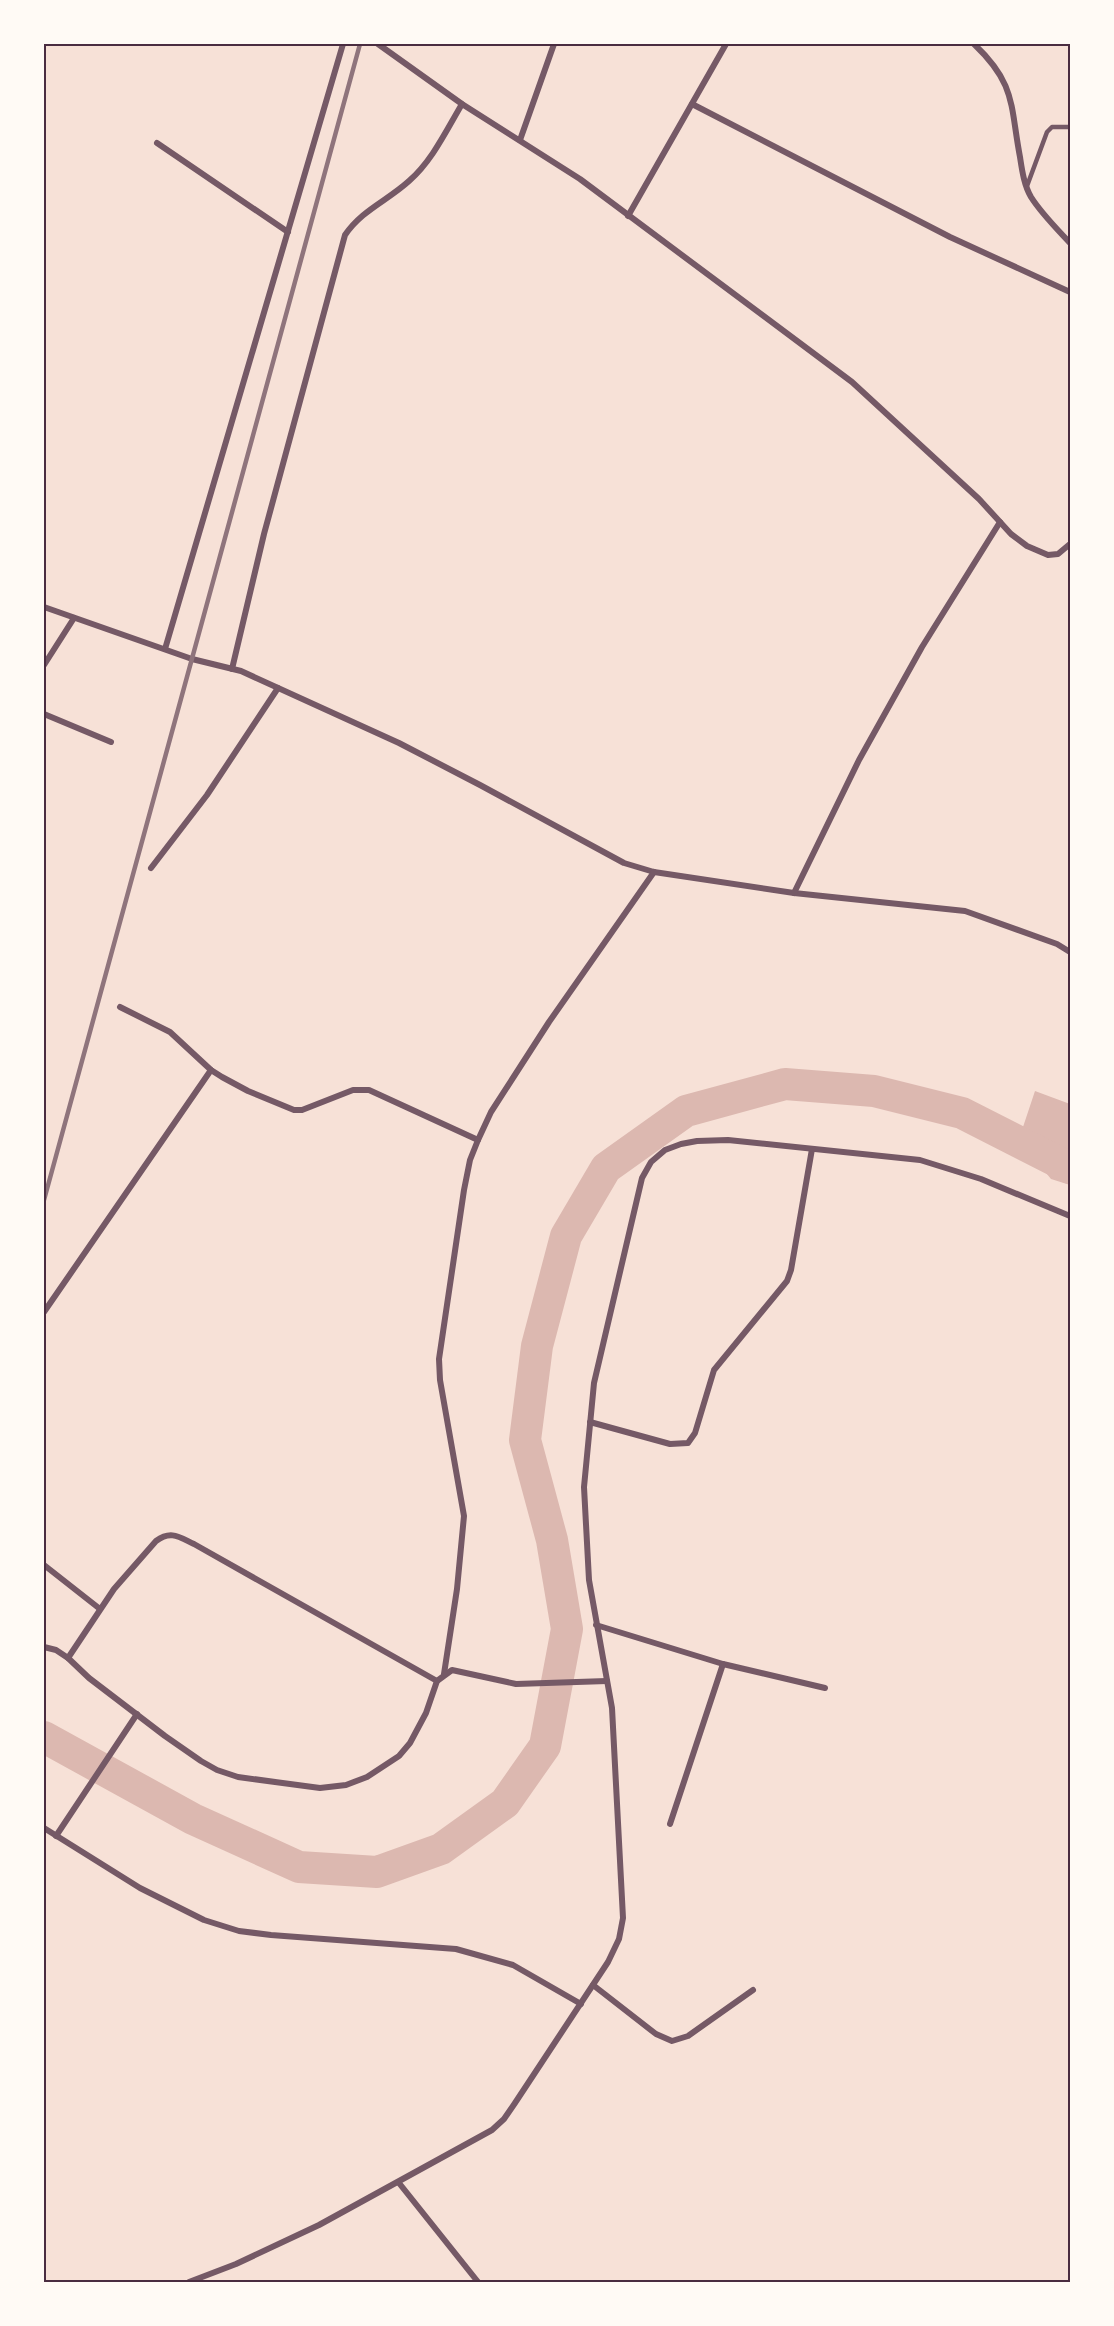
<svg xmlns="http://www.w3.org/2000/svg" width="1114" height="2326" viewBox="0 0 1114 2326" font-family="'Open Sans',sans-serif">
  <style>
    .water { fill: #dcb8b0 }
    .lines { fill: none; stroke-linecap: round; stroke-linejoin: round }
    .river { stroke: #dcb8b0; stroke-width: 32 }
    .service { stroke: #755966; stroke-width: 4.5 }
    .minor { stroke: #755966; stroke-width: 6 }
    .rail { stroke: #8f747c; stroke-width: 4.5 }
    .neatline { fill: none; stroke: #4a2c40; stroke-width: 2 }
  </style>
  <rect width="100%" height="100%" fill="#f7e1d7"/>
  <path class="water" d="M1035 1091 1070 1104V1185L1051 1179 1026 1148 1023 1127Z"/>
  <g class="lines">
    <path class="river" d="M44 1737 193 1819 299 1867 377 1872 441 1849 505 1803 545 1746 567 1629 552 1540 525 1440 537 1346 566 1236 606 1168 686 1111 785 1084 874 1091 962 1113 1070 1168"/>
    <path class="service" d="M1027 186 1047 132 1052 127H1070"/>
    <g class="minor">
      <path d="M378 44 462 104 580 179 852 382 979 499 1011 534 1027 546 1048 555 1058 554 1070 544"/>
      <path d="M974 44C1016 84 1010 104 1020 157 1022 170 1024 185 1031 197 1041 213 1057 229 1070 243"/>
      <path d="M692 104 950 237 1070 292"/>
      <path d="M520 140 554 44"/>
      <path d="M157 143 288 232"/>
      <path d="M628 216 726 44"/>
      <path d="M44 607 192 659 241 671 399 743 480 785 624 863 654 872 794 893 965 911 1057 944 1070 952"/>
      <path d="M165 649 343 44"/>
      <path d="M44 665 74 618"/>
      <path d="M232 669 264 534 345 235C362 210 387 201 409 181 432 161 446 131 462 104"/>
      <path d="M44 714 111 742"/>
      <path d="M151 868 207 795 278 688"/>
      <path d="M794 893 859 760 922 647 1000 522"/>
      <path d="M120 1007 170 1032 211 1070 222 1077 248 1091 294 1110H302L353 1090H369L478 1140"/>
      <path d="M44 1312 211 1070"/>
      <path d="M590 1422 670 1444 688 1443 695 1433 714 1370 787 1281 791 1270 812 1149"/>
      <path d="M44 1565 100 1609"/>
      <path d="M596 1625 723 1664 825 1688"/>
      <path d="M44 1647 56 1650 68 1658 89 1678 165 1736 201 1761 217 1770 238 1777 320 1788 346 1785 367 1777 399 1756 410 1743 426 1713 437 1681 452 1670 516 1684 607 1681"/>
      <path d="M68 1658 114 1589 156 1541C171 1530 179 1537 194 1544L437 1681"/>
      <path d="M444 1674 457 1589 464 1516 440 1380 439 1359 464 1190 470 1160 478 1140 491 1112 549 1022 654 872"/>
      <path d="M670 1824 723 1664"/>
      <path d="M44 1828 140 1888 204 1920 239 1931 271 1935 456 1949 513 1965 581 2004"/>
      <path d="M56 1836 137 1714"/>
      <path d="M593 1985 656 2034 672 2041 688 2036 753 1990"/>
      <path d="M399 2183 478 2282"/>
      <path d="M189 2282 236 2264 319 2225 492 2130 504 2119 515 2103 608 1962 619 1939 623 1918 612 1708 589 1580 584 1487 594 1383 642 1178 651 1162 665 1150 681 1144 697 1141 728 1140 920 1160 981 1179 1070 1216"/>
    </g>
    <path class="rail" d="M44 1200 360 44"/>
  </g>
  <rect width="1114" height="2326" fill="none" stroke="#fffaf5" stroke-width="90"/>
  <rect x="45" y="45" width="1024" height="2236" class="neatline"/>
</svg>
